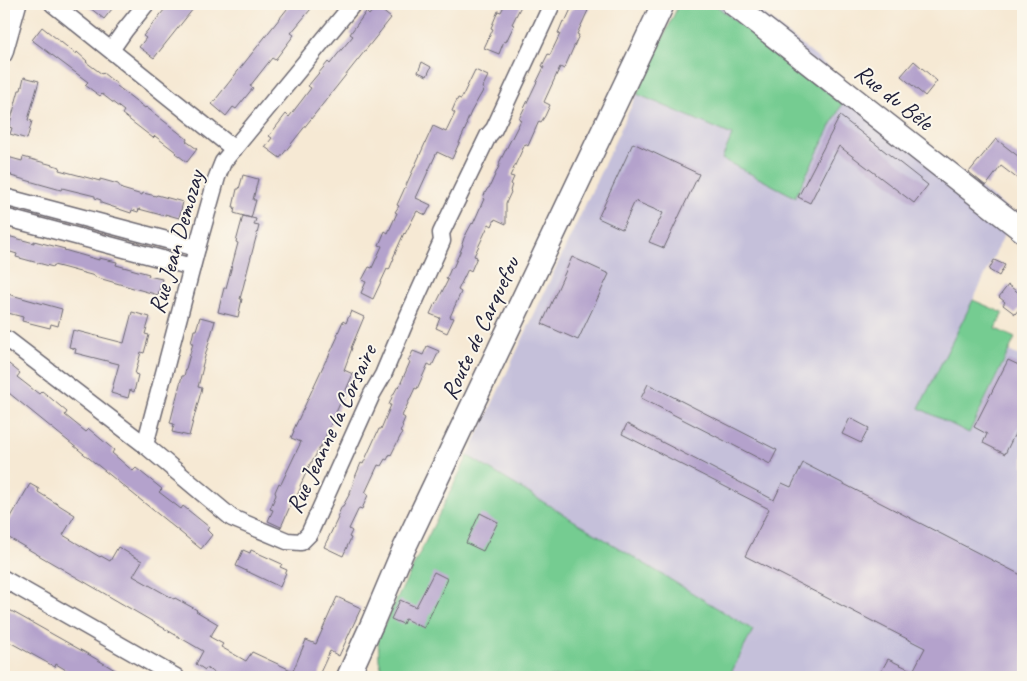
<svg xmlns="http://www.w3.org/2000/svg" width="1027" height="681" viewBox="0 0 1027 681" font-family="Caveat,sans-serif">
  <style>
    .industrial { fill: #c5c0da }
    .green { fill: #75cc91; stroke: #4c7766 }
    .building { fill: #b4a2cc }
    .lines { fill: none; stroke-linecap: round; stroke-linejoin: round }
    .minor-casing { stroke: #6c6871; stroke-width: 19 }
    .secondary-casing { stroke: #6c6871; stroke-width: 25 }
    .minor { stroke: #fff; stroke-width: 16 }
    .secondary { stroke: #fff; stroke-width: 22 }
    .labels { text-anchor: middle; stroke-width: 4; stroke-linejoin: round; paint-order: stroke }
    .street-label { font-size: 24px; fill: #22223b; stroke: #fbf7ec }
  </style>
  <rect width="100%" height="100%" fill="#fbf7ec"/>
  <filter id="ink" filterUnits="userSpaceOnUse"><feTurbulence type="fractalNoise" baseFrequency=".02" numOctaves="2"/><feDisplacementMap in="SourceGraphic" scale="10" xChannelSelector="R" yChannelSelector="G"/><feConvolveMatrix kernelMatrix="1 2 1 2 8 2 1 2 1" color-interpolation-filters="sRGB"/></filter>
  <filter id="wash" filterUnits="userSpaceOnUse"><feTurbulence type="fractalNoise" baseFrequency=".0096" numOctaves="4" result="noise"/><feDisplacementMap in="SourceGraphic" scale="20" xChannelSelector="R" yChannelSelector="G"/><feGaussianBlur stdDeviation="1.12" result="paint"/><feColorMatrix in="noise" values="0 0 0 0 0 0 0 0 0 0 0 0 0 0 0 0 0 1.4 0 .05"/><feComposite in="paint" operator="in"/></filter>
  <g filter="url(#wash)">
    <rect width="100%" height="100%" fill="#f6e9d4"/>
    <path class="industrial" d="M679 4H752L855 89 1014 214 978 290 920 408 969 433 1009 351 1023 358V677H729L752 630 468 456Z"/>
    <g class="green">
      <path d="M679 4H714L842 104 795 197 722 159 732 135 637 94Z"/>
      <path d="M973 300 1003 313 996 329 1015 338 969 433 919 408Z"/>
      <path d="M468 456 753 630 729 677H384L379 660 378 637Z"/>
    </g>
    <g id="blocks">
      <g class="building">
        <path d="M85 4H116L104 19Z"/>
        <path d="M169 4H197L154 58 139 47 146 38 143 36Z"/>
        <path d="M291 4H315L291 33 294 35 275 60 272 58 250 86 253 88 236 109 233 107 226 116 212 104Z"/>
        <path d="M505 4H522L512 24 514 25 506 42 504 41 499 54 484 48 493 29 491 28 498 11 501 12Z"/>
        <path d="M576 4H591L577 34 579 35 564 69 560 67 544 102 550 105 545 116 541 122 539 121 528 146 525 144 510 176 514 177 511 184H512L510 191 511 192 506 203V224L495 219 492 226 489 224 474 256 477 257 471 271 468 269 458 290 461 292 450 317 454 318 447 333 436 328 440 318 430 314 435 303 436 304 448 280 446 279 449 273 451 268H453L463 245 462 244 464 238 472 223 473 224 484 199H483L485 193 488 188H489L500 164 499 163 521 120 519 119 544 67 542 66 548 54 550 55 560 34 558 33 563 21 565 22 571 9 573 10Z"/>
        <path d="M376 6 391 18 280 158 265 147 272 138 269 136 286 114 289 117 302 100 311 88 308 86 328 62 330 64 337 55 353 36 350 34 366 12 369 15Z"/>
        <path d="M42 27 76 54 77 52 87 61 86 62 102 74 103 73 118 85 117 86 145 108 146 107 187 139 186 141 197 149 187 162 175 153 176 152 155 136 153 138 122 114 124 111 102 94 100 96 85 85 88 82 32 40Z"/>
        <path d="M914 61 937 81 925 96 901 76Z"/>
        <path d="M422 62 431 67 427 76 418 72Z"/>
        <path d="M475 70 488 76 482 88 484 89 471 112 466 124 467 125 452 159 437 152 416 198 431 205 426 215 417 211 405 234 404 233 393 258H394L389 270 387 269 373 299 361 293 366 282 362 280 369 267 372 268 382 246 379 245 385 231 388 233 397 213 395 212 399 206 397 205 433 126 446 132 455 113 452 111 455 104 458 98 461 99Z"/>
        <path d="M24 77 39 81 28 120 32 121 27 139 10 134 12 128 9 127 19 90H21Z"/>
        <path d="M840 116 928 185 914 203 839 146 810 203 798 197Z"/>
        <path d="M996 139 1023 160V183L1001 166 986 186 969 172Z"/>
        <path d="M633 143 699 174 664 248 649 242 663 213 635 201 622 229 598 218Z"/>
        <path d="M4 156 22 161 23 157 60 167 59 170 100 181V179L118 184 122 189 142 195 143 193 156 196 157 195 183 202 179 218 165 214V216L139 209 138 212 132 210 131 213 101 203V200L95 198V196L62 188 61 190 11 176 12 175 4 173Z"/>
        <path d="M243 175 258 179 253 200H256L251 218 234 213 235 207H233L237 189H239Z"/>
        <path d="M243 216 256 219 254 225 259 226 240 299H242L238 317 218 312 224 288H226L238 243 236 242Z"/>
        <path d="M4 235 34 243V241L65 249 64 250 99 260V258L117 262 116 265 149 274 148 276 162 279 158 295 95 277V276L54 265 53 267 16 257 17 254 4 250Z"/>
        <path d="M572 257 609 274 578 340 542 324Z"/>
        <path d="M994 260 1005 265 999 276 989 270Z"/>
        <path d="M1008 285 1023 296V304L1015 314 1003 305 1005 302 999 297Z"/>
        <path d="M4 293 62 309 58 326 51 324 50 328 22 321 23 317 4 312Z"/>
        <path d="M351 311 364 317 351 348H352L344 370 353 374 323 442 312 462H311L300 486 301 487 296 498 294 497 281 527 268 521 273 510 270 509 276 495 275 492 279 483 281 484 301 442 291 438 294 431H293L326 360H327L338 336 337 335 343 321 346 323Z"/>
        <path d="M132 312 150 317 145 334 149 335 144 353 141 352 135 374 138 375 134 392 130 390 128 398 111 393 119 364 75 353 76 349 69 347 73 330 124 343Z"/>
        <path d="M200 317 215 321 202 367H203L198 387 202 388 189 436 172 432 174 424 170 423 182 376H184L193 343H191L194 330H196Z"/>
        <path d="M427 346 439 351 432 366 428 364 417 389 415 388 402 416 405 418 402 425 403 426 400 432 402 433 391 455 390 454 387 460 385 459 381 466 378 465 365 493 368 495 362 509 359 508 349 529 352 531 349 537 351 538 343 556 324 547 338 518 337 517 342 506H343L349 495 354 482H353L361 463 363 464 379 429H381L391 405H389L392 397 398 386 399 387 410 362 408 361 413 351 423 355Z"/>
        <path d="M4 360 20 373 17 377 39 394 42 391 47 395 67 412 65 415 86 432 89 429 114 450 112 453 127 466 133 471 136 468 162 489 159 492 181 509 183 506 209 527 207 530 212 535 201 549 4 389Z"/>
        <path d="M1008 360 1023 367V417L1005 454 983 443 987 434 974 427Z"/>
        <path d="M648 384 777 450 770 464 641 398Z"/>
        <path d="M850 418 869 428 861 443 842 434Z"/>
        <path d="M627 424 774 500 782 483 791 487 803 463 1023 576V677H878L888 659 913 671 925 648 745 556 769 509 622 434Z"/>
        <path d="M30 484 39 489 38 492 75 515 63 535 100 557 101 556 110 561 118 547 142 561 133 576 174 599 175 598 197 610 196 611 218 624 210 637 223 644 221 647 246 661 252 652 293 671 306 640 316 644 337 597 361 608 339 656 330 651 318 677H222L206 668 205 670 196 664 203 651 4 535V529Z"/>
        <path d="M480 513 498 522 483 551 466 543Z"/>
        <path d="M243 550 250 553 251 550 282 564 280 567 287 570 280 587 236 566Z"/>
        <path d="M434 572 448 579 424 628 405 619 403 624 391 619 400 600 416 607Z"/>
        <path d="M4 607 86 653 127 677H78L56 664 55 667 4 639Z"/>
      </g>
    </g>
  </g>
  <g filter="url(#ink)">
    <use href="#blocks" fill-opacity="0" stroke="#6c6871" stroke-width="1"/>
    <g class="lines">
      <defs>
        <g id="minor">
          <path d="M53 4 234 149"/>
          <path d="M111 50 125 30 146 4"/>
          <path d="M4 54 18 4"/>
          <path d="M4 197 197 248"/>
          <path d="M4 217 192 267"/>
          <path d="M4 339 8 340 145 445 232 518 287 541 301 542 309 534 372 394 383 375 404 325 442 241 441 233 488 136 494 129 552 4"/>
          <path d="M145 445 197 248 217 177 223 162 353 4"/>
          <path d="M4 579 176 677"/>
        </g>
        <g id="secondary">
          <path d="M733 4 1023 231"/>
          <path d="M348 677 372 624 402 553 663 4"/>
        </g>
      </defs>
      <use href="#minor" class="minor-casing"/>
      <use href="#secondary" class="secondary-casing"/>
      <use href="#minor" class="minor"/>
      <use href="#secondary" class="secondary"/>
    </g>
  </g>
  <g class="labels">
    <g class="street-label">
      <text transform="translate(894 97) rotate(38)" y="8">Rue du Bêle</text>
      <text transform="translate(176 242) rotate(-74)" y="8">Rue Jean Demozay</text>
      <text transform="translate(480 328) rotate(-65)" y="8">Route de Carquefou</text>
      <text transform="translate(331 429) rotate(-65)" y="8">Rue Jeanne la Corsaire</text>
    </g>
  </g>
  <rect width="1027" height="681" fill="none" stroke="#fbf7ec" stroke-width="20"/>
</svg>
